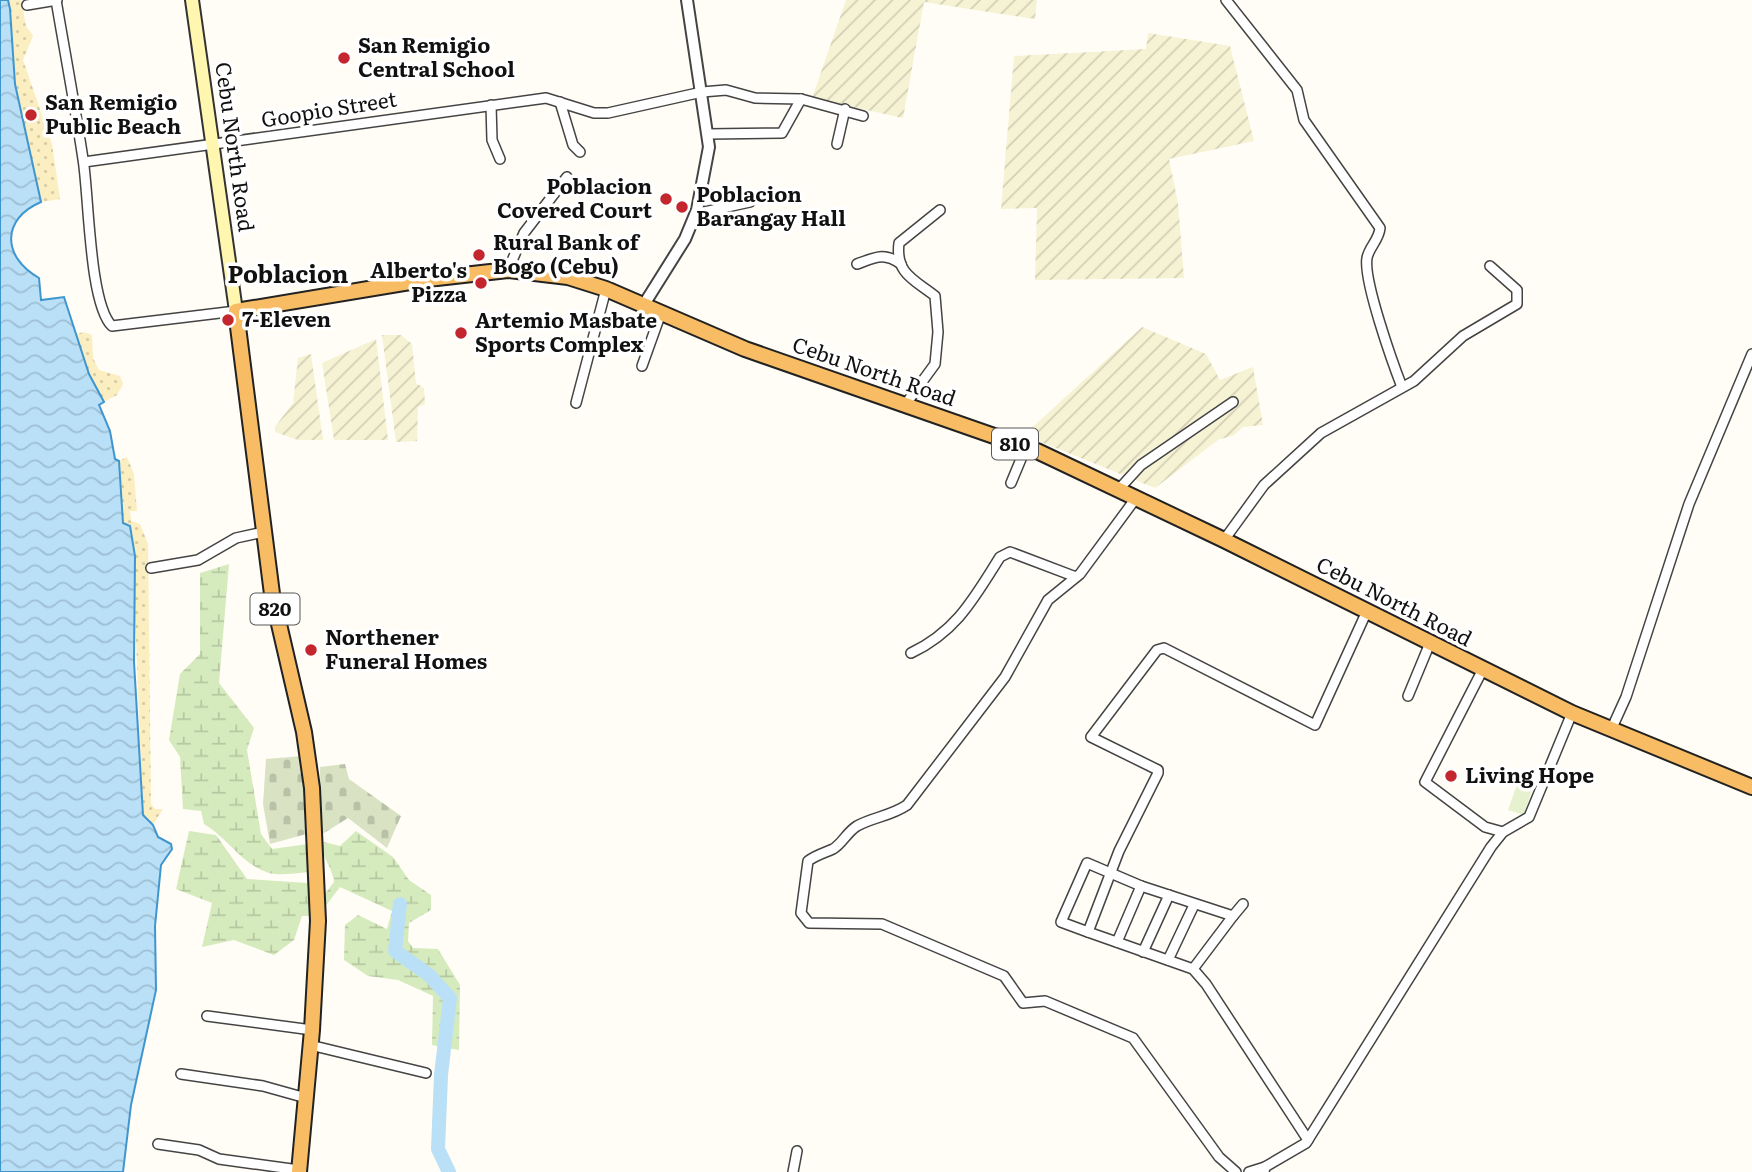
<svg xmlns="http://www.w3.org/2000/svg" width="1752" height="1172" viewBox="0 0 1752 1172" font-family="Literata,serif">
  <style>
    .farmland { fill: url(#farmland-furrows) }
    .wetland { fill: url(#wetland-marsh) }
    .sand { fill: url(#sand-dots) }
    .cemetery { fill: url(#cemetery-stones) }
    .pitch { fill: #e6f2cf }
    .water { fill: url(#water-waves); stroke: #3f96cf; stroke-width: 2 }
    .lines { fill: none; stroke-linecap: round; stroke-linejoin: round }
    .river { stroke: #b9e0f7; stroke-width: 14 }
    .minor-casing { stroke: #444; stroke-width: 12 }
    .tertiary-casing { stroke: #444; stroke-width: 14 }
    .secondary-casing { stroke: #333; stroke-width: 16 }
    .trunk-casing { stroke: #222; stroke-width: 18 }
    .minor { stroke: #fff; stroke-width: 9 }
    .tertiary { stroke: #fff; stroke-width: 10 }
    .secondary { stroke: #fff6b0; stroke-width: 12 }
    .trunk { stroke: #f7bc64; stroke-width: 14 }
    .poi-dot { fill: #c4262e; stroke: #fff; stroke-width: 2.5 }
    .labels { text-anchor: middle; stroke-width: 7; stroke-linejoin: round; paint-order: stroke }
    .shield { fill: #fff; stroke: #585858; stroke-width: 2 }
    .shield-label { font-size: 19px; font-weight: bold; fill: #111 }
    .poi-label { font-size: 21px; font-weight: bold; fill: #111; stroke: #fff; text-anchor: start }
    .street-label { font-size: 21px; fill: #111; stroke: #fff }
    .quarter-label { font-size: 24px; font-weight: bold; fill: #111; stroke: #fff }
  </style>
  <defs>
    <pattern id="farmland-furrows" width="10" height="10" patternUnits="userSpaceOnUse" patternTransform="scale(1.75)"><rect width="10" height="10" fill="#f6f3d4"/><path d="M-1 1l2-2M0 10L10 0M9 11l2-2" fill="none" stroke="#d2cfb5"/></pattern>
    <pattern id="wetland-marsh" width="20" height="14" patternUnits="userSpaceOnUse" patternTransform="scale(1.75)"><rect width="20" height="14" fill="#d5ebbd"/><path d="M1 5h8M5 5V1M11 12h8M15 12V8" fill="none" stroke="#b6c8a1"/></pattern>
    <pattern id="sand-dots" width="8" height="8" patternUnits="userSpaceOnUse" patternTransform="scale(1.75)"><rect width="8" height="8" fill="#fbeec1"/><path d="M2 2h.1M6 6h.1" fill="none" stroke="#d6cba5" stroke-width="1.8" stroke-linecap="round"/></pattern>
    <pattern id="cemetery-stones" width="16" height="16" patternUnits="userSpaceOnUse" patternTransform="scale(1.75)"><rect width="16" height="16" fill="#d9e3c4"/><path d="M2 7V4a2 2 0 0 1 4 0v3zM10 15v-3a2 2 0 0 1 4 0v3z" fill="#b9c2a7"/></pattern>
    <pattern id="water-waves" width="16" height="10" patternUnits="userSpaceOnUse" patternTransform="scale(1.75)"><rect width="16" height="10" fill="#b9e0f7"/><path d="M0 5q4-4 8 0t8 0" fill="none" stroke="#9ebfd3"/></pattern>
  </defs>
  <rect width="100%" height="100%" fill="#fffdf5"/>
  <g class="farmland">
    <path d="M846 0H1037L1035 19 924 2 903 118 812 98Z"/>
    <path d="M1148 33 1230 46 1254 141 1169 159 1178 203 1184 278 1035 280 1037 208 1001 209 1014 56 1146 49Z"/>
    <path d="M1142 327 1206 354 1220 380 1253 367 1263 425 1243 427 1234 435 1218 440 1155 488 1024 435Z"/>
    <path d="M382 335H401L412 344 416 383 424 388 425 404 418 407 417 441 396 442Z"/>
    <path d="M376 339 388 440H334L322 363Z"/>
    <path d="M311 354 323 440H298L275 432V427L293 403 298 358Z"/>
  </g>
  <g class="wetland">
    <path d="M229 564 219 683 254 728 247 750 261 834 272 849 308 844V872C296 873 280 876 269 873 242 865 228 838 204 824L201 811 183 809 180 757 169 740 180 674 200 654V573Z"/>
    <path d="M189 831 216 835 247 879 308 883 311 916H302L294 940 274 955 234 940 202 947 212 903 176 889Z"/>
    <path d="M356 831 393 857 409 880 431 895V910L409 923 408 941 413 948 438 949 460 985 459 1050 432 1045 433 996 398 980 368 976 344 960 345 925 358 915 387 929 392 911 340 887 324 908V895L334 882C332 866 322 858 320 841L340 846Z"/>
  </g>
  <g class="sand">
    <path d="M8 0H21L26 26 33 36 23 60 52 144 60 199 41 202 15 84Z"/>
    <path d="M84 332 92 335 93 358 99 370 120 376 123 384 117 395 104 402 89 374 76 334Z"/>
    <path d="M127 457 134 474 137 511H130L131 521 140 524 148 544 151 804 155 809H163L153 825 143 815 132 538 130 526 123 523C120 502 123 482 119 461Z"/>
  </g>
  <g class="cemetery">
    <path d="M302 756 310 833 270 844 263 804 266 759Z"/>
    <path d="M345 764 349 779 401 816 387 848 348 818 321 835 320 767Z"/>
  </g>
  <path class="pitch" d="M1520 776 1535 781 1524 815 1508 810Z"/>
  <path class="water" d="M0 0H8L10 9 15 84 41 202C1 219 2 257 39 278L41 300 64 297 89 374 104 402 99 405 110 431 115 459 119 461 123 523 130 526 135 556 134 662 143 815 153 825 158 837 171 844 172 849 161 865 155 926 156 990 131 1105 123 1172H0Z"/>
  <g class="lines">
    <path class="river" d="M400 904 395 951 429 975 450 998 441 1075 438 1149 449 1172"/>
    <defs>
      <g id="minor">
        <path d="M56 0C65 53 75 106 83 159 89 195 89 304 112 326L236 311"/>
        <path d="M1226 0 1297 90 1304 120 1380 228C1379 240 1369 247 1367 258 1363 280 1393 364 1402 387"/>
        <path d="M27 5 57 0"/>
        <path d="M560 102 573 145 580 152"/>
        <path d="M491 105 492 140 500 159"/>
        <path d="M708 134 782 133 801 99"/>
        <path d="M837 144 845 109"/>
        <path d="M84 162 546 98 594 113H608L702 92 726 90 755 98 801 99 863 116"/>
        <path d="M695 214 750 202"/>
        <path d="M857 264C876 257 884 252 901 264"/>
        <path d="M508 270 524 233 567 177"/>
        <path d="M642 366 661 313"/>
        <path d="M576 403 606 289"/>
        <path d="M905 405 935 364 938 332 935 296C915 280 895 274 899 243L940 210"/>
        <path d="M1011 483 1026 447"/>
        <path d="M1119 489 1141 465 1233 402"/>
        <path d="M1136 498 1080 574 1048 600 1005 677 907 805C891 816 873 817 857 826 847 832 842 844 833 849 824 853 816 855 808 861L801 913 809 923 882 924 1004 976 1023 1003 1045 1001 1133 1038 1219 1157 1236 1172"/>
        <path d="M1224 540 1264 485 1321 433 1414 381 1463 336 1517 304V290L1490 266"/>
        <path d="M151 568 198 560 236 538 264 532"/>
        <path d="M911 653C957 631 974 598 1000 557L1010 552 1076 577"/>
        <path d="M1482 671 1425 782 1485 827 1503 832"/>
        <path d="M1408 696 1430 643"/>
        <path d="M1611 730 1626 697 1689 504 1752 354"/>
        <path d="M1088 932 1061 922 1087 863 1141 886 1233 916 1243 904"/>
        <path d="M1117 942 1141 886"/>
        <path d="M1143 952 1169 895"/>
        <path d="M1168 960 1194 905"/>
        <path d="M1193 969 1233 916"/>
        <path d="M207 1016 312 1030"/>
        <path d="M310 1045 426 1073"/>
        <path d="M181 1074 263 1086 306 1098"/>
        <path d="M1308 1140 1206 984 1193 969 1088 932 1119 851 1158 773V770L1091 737 1157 650 1164 648 1315 725 1367 611"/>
        <path d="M158 1144 199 1150 219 1159 299 1170"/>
        <path d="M793 1172 797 1151"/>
        <path d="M1249 1172 1265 1167"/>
        <path d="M1264 1172 1265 1167 1306 1143 1491 847 1503 832 1529 817 1572 713"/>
      </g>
      <path id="tertiary" d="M643 306 685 239 697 210 709 147 687 0"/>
      <path id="secondary" d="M192 0 236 311"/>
      <path id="trunk" d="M299 1172 312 1030 318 921 312 788 304 732 272 594 236 311 428 279 508 270 568 277 606 289 745 349 1037 451 1224 540 1572 713 1752 787"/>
    </defs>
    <use href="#minor" class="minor-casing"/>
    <use href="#tertiary" class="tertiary-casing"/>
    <use href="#secondary" class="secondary-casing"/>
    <use href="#trunk" class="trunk-casing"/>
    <use href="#minor" class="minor"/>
    <use href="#tertiary" class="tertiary"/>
    <use href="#secondary" class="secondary"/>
    <use href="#trunk" class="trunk"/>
  </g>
  <g class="poi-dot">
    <circle cx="344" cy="58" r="7"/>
    <circle cx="31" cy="115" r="7"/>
    <circle cx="666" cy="199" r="7"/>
    <circle cx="682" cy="207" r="7"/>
    <circle cx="479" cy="255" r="7"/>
    <circle cx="481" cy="283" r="7"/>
    <circle cx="228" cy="320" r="7"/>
    <circle cx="461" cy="333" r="7"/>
    <circle cx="311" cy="650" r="7"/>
    <circle cx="1451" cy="776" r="7"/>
  </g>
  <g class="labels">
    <g class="shield">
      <rect x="992" y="428.5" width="46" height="31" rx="5"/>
      <rect x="250.5" y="593.5" width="49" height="31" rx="5"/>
    </g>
    <g class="shield-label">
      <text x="1015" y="451">810</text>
      <text x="275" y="616">820</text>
    </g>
    <g class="poi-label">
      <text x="358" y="53">San Remigio<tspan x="358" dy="24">Central School</tspan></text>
      <text x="45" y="110">San Remigio<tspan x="45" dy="24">Public Beach</tspan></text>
      <text x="652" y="194" text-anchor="end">Poblacion<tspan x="652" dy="24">Covered Court</tspan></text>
      <text x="696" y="202">Poblacion<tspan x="696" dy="24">Barangay Hall</tspan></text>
      <text x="493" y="250">Rural Bank of<tspan x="493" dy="24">Bogo (Cebu)</tspan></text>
      <text x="467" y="278" text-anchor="end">Alberto's<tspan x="467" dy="24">Pizza</tspan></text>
      <text x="242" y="327">7-Eleven</text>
      <text x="475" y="328">Artemio Masbate<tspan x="475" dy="24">Sports Complex</tspan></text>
      <text x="325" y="645">Northener<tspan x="325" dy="24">Funeral Homes</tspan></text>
      <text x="1465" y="783">Living Hope</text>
    </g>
    <g class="street-label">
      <text transform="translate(329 110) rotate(-9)" y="7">Goopio Street</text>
      <text transform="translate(234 147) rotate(82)" y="7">Cebu North Road</text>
      <text transform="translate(874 372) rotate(19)" y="7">Cebu North Road</text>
      <text transform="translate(1394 602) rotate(27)" y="7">Cebu North Road</text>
    </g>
    <g class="quarter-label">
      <text x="288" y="283">Poblacion</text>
    </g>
  </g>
</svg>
